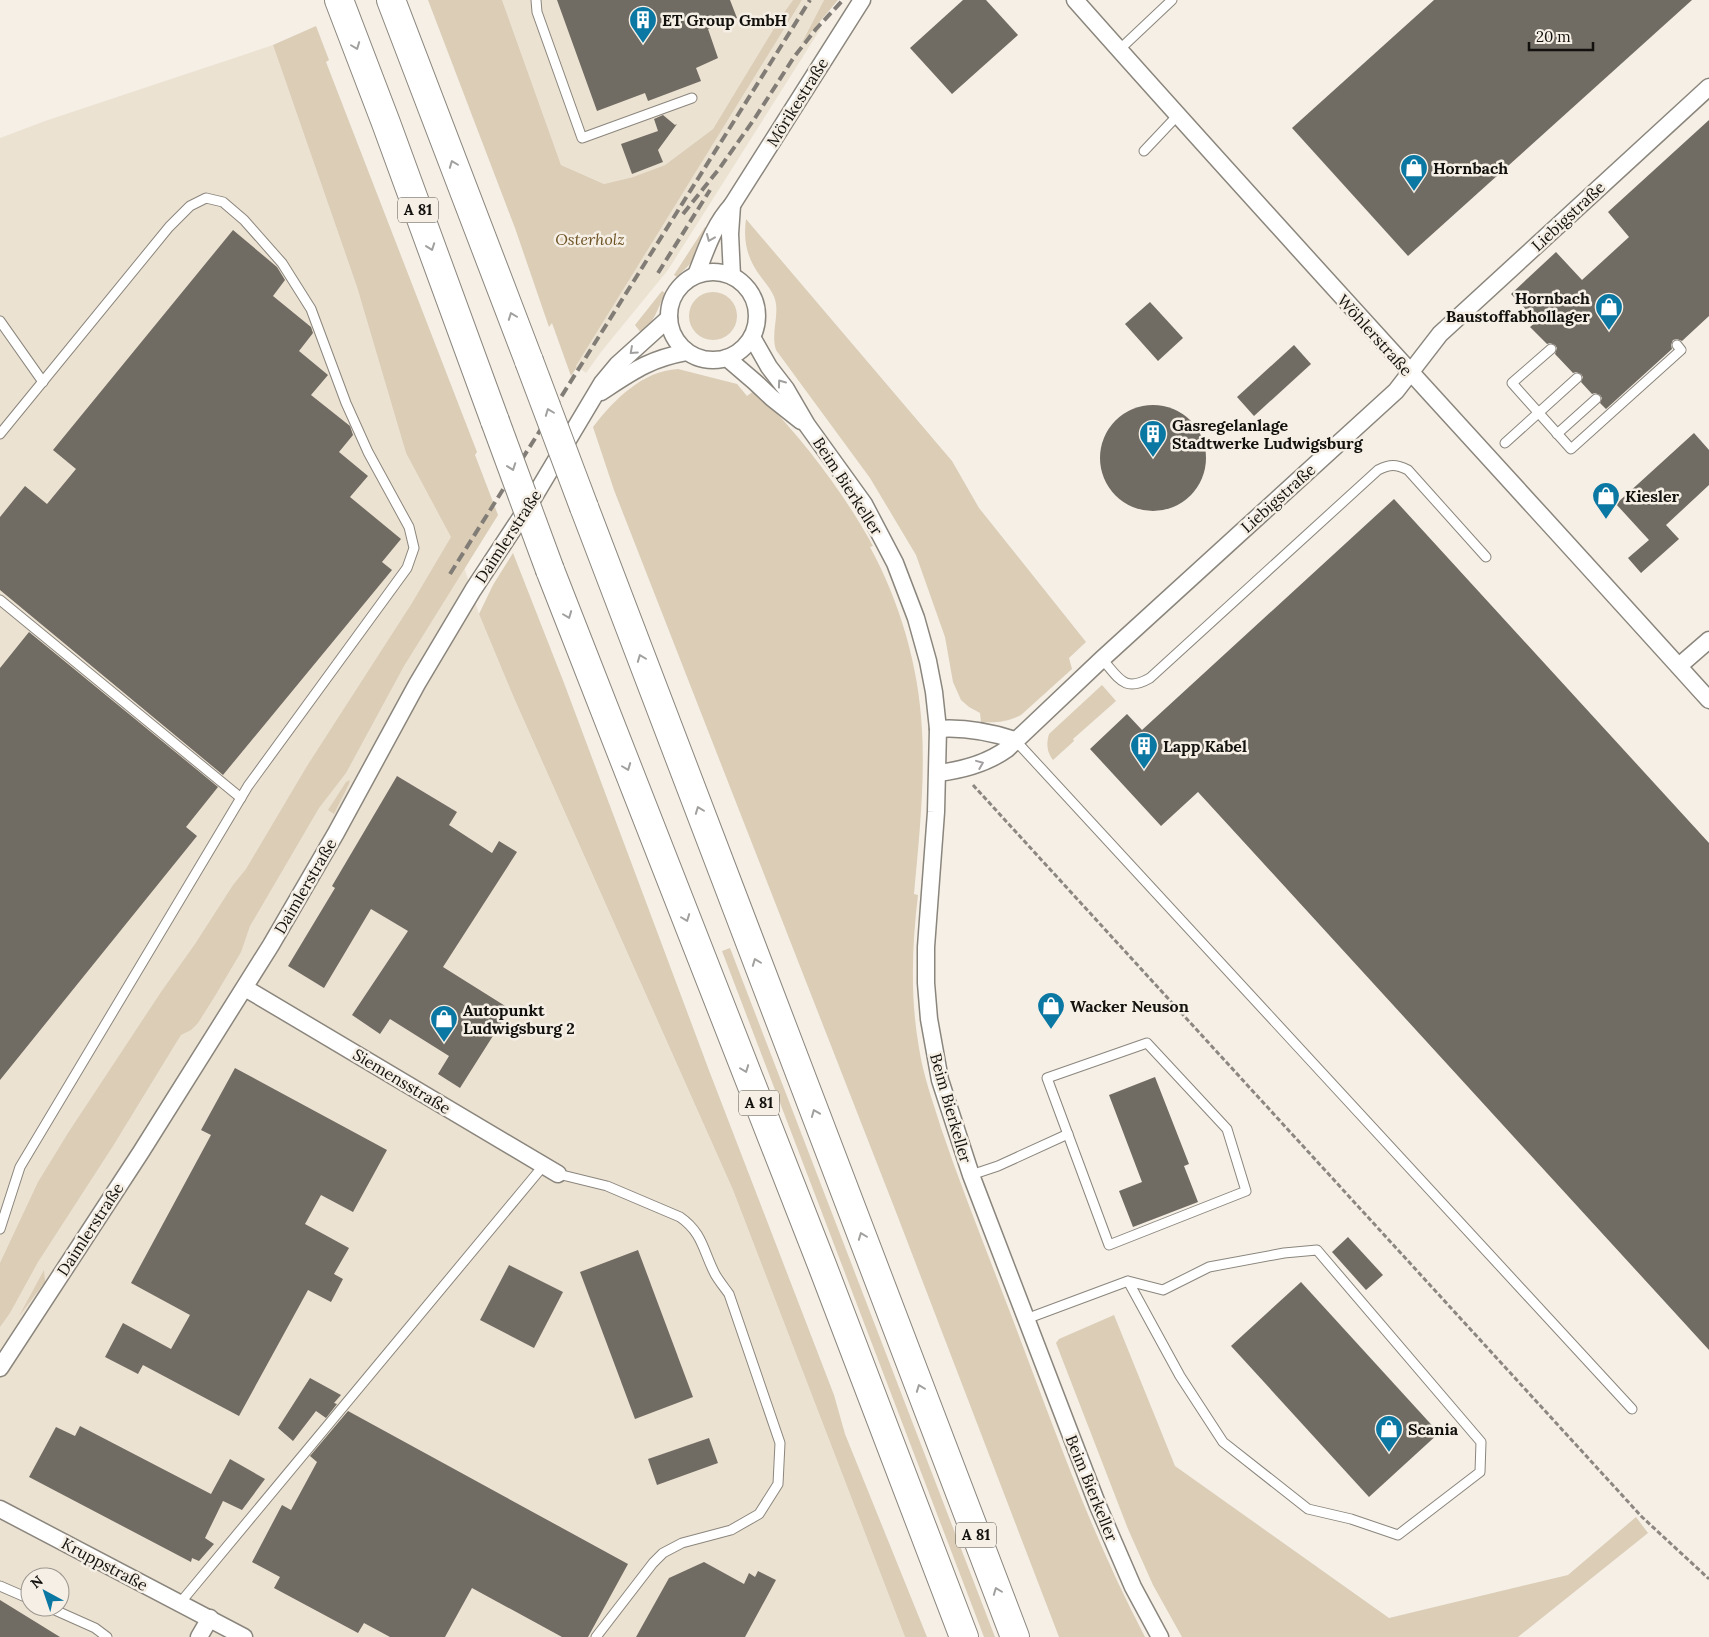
<svg xmlns="http://www.w3.org/2000/svg" width="1709" height="1637" viewBox="0 0 1709 1637" font-family="Lora,serif">
  <style>
    .built { fill: #ece2d2; fill-rule: evenodd }
    .green { fill: #dbcdb6 }
    .building { fill: #706b63 }
    .lines { fill: none; stroke-linecap: round; stroke-linejoin: round }
    .lane-casing { stroke: #8b867d; stroke-width: 11 }
    .street-casing { stroke: #8b867d; stroke-width: 19 }
    .highway-casing { stroke: #8b867d; stroke-width: 30 }
    .path { stroke: #8c8781; stroke-width: 3; stroke-dasharray: 5 2.5; stroke-linecap: butt }
    .lane { stroke: #fff; stroke-width: 9 }
    .street { stroke: #fff; stroke-width: 16 }
    .highway { stroke: #fff; stroke-width: 28 }
    .rail { stroke: #817d76; stroke-width: 4; stroke-dasharray: 10 5; stroke-linecap: butt }
    .highway-bridge-casing { stroke: #8b867d; stroke-width: 30; stroke-linecap: butt }
    .highway-bridge { stroke: #fff; stroke-width: 28 }
    .oneway { stroke: #a1a09e }
    .labels { text-anchor: middle; stroke-width: 5; stroke-linejoin: round; paint-order: stroke }
    .shield { fill: #f5efe6; stroke: #57544e; stroke-width: 1 }
    .shield-label { font-size: 15px; font-weight: bold; fill: #13110d }
    .poi-label { font-size: 16px; font-weight: bold; fill: #13110d; stroke: #f5efe6; text-anchor: start }
    .street-label { font-size: 16px; fill: #13110d; stroke: #f5efe6 }
    .park-label { font-size: 16px; font-style: italic; fill: #6d5324; stroke: #f5efe6 }
  </style>
  <rect width="100%" height="100%" fill="#f5efe6"/>
  <g class="built">
    <path d="M502 0H793L713 129 665 165 633 177 604 184 561 165Z"/>
    <path d="M802 0H824L802 41 818 25 821 28 668 270 601 352 586 373 576 366Z"/>
    <path d="M273 45 357 287 406 453 452 537 464 567 479 614 514 698 733 1190 905 1637H0V138L45 121ZM30 1577H60V1607H30Z"/>
  </g>
  <g class="green">
    <path d="M428 0H502L561 165 604 184 633 177 665 165 713 129 781 17 793 0H802L576 366 577 367 571 376 552 323 549 327 515 228Z"/>
    <path d="M824 0H838L801 44Z"/>
    <path d="M316 26 329 60 326 62 477 452 475 455 498 515 404 666 346 773 319 808 250 926 241 952 215 996 198 1023 191 1030 181 1035 176 1043 113 1146 38 1262 10 1313 0 1327V1263L38 1182 68 1133 161 992 195 944 233 885 246 869 307 766 412 603 451 537 406 453 357 287 273 45Z"/>
    <path d="M746 219 952 461 979 508 1086 642 1069 658 1072 669 1021 715C1007 722 996 723 981 722L980 713 969 707 961 700 953 682 945 637 916 555 870 478 776 350C771 334 778 320 776 304 775 294 767 285 761 277 747 259 743 241 746 219Z"/>
    <path d="M705 227 706 228 693 261 677 277 674 275Z"/>
    <path d="M662 291 665 293C658 309 654 321 642 334L635 325Z"/>
    <circle cx="713" cy="316" r="24"/>
    <path d="M678 369 737 384 747 396 755 390C801 437 841 488 873 546L870 547C900 602 919 667 922 730 925 784 919 839 914 894L918 895C912 945 910 997 919 1048 923 1075 933 1102 941 1128 960 1184 982 1239 1003 1294 1048 1410 1087 1527 1145 1637H1059L896 1212 614 490 593 427C614 400 642 371 678 369Z"/>
    <path d="M513 553 564 683 710 1073 834 1395 845 1434 927 1637H905L733 1190 514 698 479 614 493 585Z"/>
    <path d="M1102 685 1116 701 1073 739 1074 741 1053 760C1047 752 1046 744 1049 734Z"/>
    <path d="M350 780 349 784 334 814 328 810 346 782Z"/>
    <path d="M730 948 995 1637H984L722 951Z"/>
    <path d="M44 1270 45 1282 19 1316Z"/>
    <path d="M1114 1315 1175 1466 1389 1618 1568 1575 1636 1517 1648 1533 1518 1637H1182L1153 1585 1128 1529 1056 1343 1059 1339Z"/>
  </g>
  <g class="building">
    <path d="M557 0H730L737 18 708 29 718 58 696 68 701 81 648 101 645 93 597 111Z"/>
    <path d="M963 0H986L1018 35 952 94 910 48Z"/>
    <path d="M1434 0H1692L1408 256 1292 128Z"/>
    <path d="M663 115 675 125 677 124 658 150 663 162 632 174 621 144 658 131 654 119Z"/>
    <path d="M1709 120V316L1682 341 1677 339 1673 340 1671 345 1672 349 1606 409 1600 403 1602 398 1600 395 1595 393 1592 394 1581 382 1583 377 1581 374 1576 372 1573 373 1555 354 1557 348 1555 345 1550 343 1547 344 1530 327 1537 321 1511 294 1556 252 1582 280 1629 237 1608 212Z"/>
    <path d="M233 230 277 267 285 280 273 296 311 327 313 333 299 351 328 375 311 395 350 426 353 435 339 452 368 476 350 497 401 539 382 562 392 570 223 775 0 590V517L25 486 47 504 76 469 53 450Z"/>
    <path d="M1150 302 1183 338 1158 361 1125 324Z"/>
    <path d="M1294 345 1311 364 1254 416 1237 397Z"/>
    <circle cx="1153" cy="458" r="53"/>
    <path d="M1694 433 1709 450V485L1666 525 1679 539 1641 573 1628 558 1649 540 1616 504Z"/>
    <path d="M1394 499 1709 843V1350L1198 792 1161 826 1090 749 1127 714 1142 730Z"/>
    <path d="M29 632 218 787 186 827 197 836 0 1080V668Z"/>
    <path d="M397 776 457 812 449 825 492 853 499 841 517 852 443 967 510 1009 460 1088 438 1074 449 1056 390 1019 380 1034 352 1015 408 931 371 909 324 988 288 966 335 888 332 886Z"/>
    <path d="M235 1068 387 1150 353 1212 321 1195 305 1224 349 1248 334 1274 343 1279 331 1302 308 1290 239 1416 143 1365 138 1374 105 1357 123 1323 171 1349 190 1315 131 1283 211 1135 201 1130Z"/>
    <path d="M1155 1077 1189 1164 1184 1166 1198 1202 1133 1227 1119 1191 1142 1182 1109 1095Z"/>
    <path d="M1348 1237 1383 1275 1366 1290 1332 1252Z"/>
    <path d="M638 1250 693 1397 635 1419 580 1272Z"/>
    <path d="M509 1265 563 1292 534 1348 480 1320Z"/>
    <path d="M1301 1282 1439 1433 1369 1497 1231 1346Z"/>
    <path d="M310 1378 341 1395 334 1403 337 1404 326 1418 316 1411 293 1441 278 1428Z"/>
    <path d="M348 1411 628 1564 588 1637H562L472 1588 445 1637H390L364 1623 358 1633 274 1588 280 1577 252 1562 282 1505 291 1510 317 1462 310 1456Z"/>
    <path d="M80 1426 211 1494 230 1459 265 1479 242 1510 223 1501 205 1538 214 1544 199 1561 192 1558 191 1562 29 1477 56 1427 75 1436Z"/>
    <path d="M709 1438 718 1463 657 1485 648 1459Z"/>
    <path d="M704 1562 744 1584 749 1573 755 1577 758 1571 776 1580 745 1637H636L669 1578Z"/>
    <path d="M0 1600 60 1637H0Z"/>
  </g>
  <g class="lines">
    <defs>
      <g id="lane">
        <path d="M536 0 537 12 582 138 692 98"/>
        <path d="M1119 50 1172 0"/>
        <path d="M1144 151 1177 116"/>
        <path d="M0 321 43 382"/>
        <path d="M1551 349 1512 383 1571 449 1681 350 1677 345"/>
        <path d="M0 434 169 227 190 206 206 198 223 202 244 220 282 263 311 309 346 403 368 452 409 527 414 548 407 568 248 786 20 1167 0 1229"/>
        <path d="M1557 434 1596 399"/>
        <path d="M1505 443 1577 378"/>
        <path d="M0 600 241 798"/>
        <path d="M1102 659C1119 678 1124 693 1150 678L1378 470C1390 464 1396 464 1408 470L1486 557"/>
        <path d="M1015 740 1632 1409"/>
        <path d="M1147 1043 1227 1129 1246 1191 1109 1245 1047 1078Z"/>
        <path d="M558 1174 607 1186 680 1217C703 1233 703 1251 715 1274 719 1281 724 1287 729 1294L780 1443 778 1484 759 1514 731 1530 682 1543 663 1553 653 1563 596 1637"/>
        <path d="M971 1175 998 1166 1068 1134"/>
        <path d="M1026 1319 1128 1281 1163 1290 1209 1267 1284 1253 1317 1250 1481 1442 1480 1472 1398 1535 1351 1519 1308 1509 1223 1442 1180 1376 1128 1281"/>
        <path d="M0 1586 30 1599"/>
        <path d="M180 1603 544 1165"/>
        <path d="M48 1607 95 1628 107 1637"/>
      </g>
      <g id="street">
        <path d="M1075 0C1284 236 1498 466 1709 700"/>
        <circle cx="713" cy="316" r="44"/>
        <path d="M696 275C706 250 713 226 732 205L862 0"/>
        <path d="M732 276 730 234 732 205"/>
        <path d="M752 337 769 367 786 389 807 425 864 504 895 563 916 618 928 661 934 692 938 729 936 812 926 947V983L929 1019 940 1080 971 1175 1098 1506 1133 1587 1160 1637"/>
        <path d="M727 358 755 382 772 398 801 421"/>
        <path d="M601 392C633 371 649 359 687 352"/>
        <path d="M1679 666 1709 640"/>
        <path d="M938 729C965 727 990 732 1015 740"/>
        <path d="M938 773C963 770 986 764 1007 749L1102 659 1396 391 1440 334 1709 87"/>
        <path d="M245 988 558 1174"/>
        <path d="M0 1368 141 1152 271 945 336 833 417 684 473 590 531 502 602 383 617 365 669 318"/>
        <path d="M0 1509 244 1637"/>
        <path d="M199 1637 210 1618"/>
      </g>
      <g id="highway">
        <path d="M339 0 386 123 495 421"/>
        <path d="M391 0 529 361"/>
        <path d="M584 507 1015 1637"/>
        <path d="M550 570 822 1265 964 1637"/>
      </g>
    </defs>
    <use href="#lane" class="lane-casing"/>
    <use href="#street" class="street-casing"/>
    <use href="#highway" class="highway-casing"/>
    <path class="path" d="M973 785 1642 1517 1709 1579"/>
    <use href="#lane" class="lane"/>
    <use href="#street" class="street"/>
    <use href="#highway" class="highway"/>
    <g class="rail">
      <path d="M683 214 719 169 755 118 794 57 816 29 843 0"/>
      <path d="M658 273 710 190"/>
      <path d="M450 574 810 0"/>
    </g>
    <defs>
      <g id="highway-bridge">
        <path d="M529 361 584 507"/>
        <path d="M495 421 550 570"/>
      </g>
    </defs>
    <use href="#highway-bridge" class="highway-bridge-casing"/>
    <use href="#highway-bridge" class="highway-bridge"/>
  </g>
  <defs><path id="oneway-chevron" d="M-2-3.5L2.5 0L-2 3.5" fill="none" stroke-width="1.6" stroke-linecap="round" stroke-linejoin="round" transform="scale(1.25)"/></defs>
  <g class="oneway">
    <use href="#oneway-chevron" transform="translate(356 46) rotate(69)"/>
    <use href="#oneway-chevron" transform="translate(453 164) rotate(-111)"/>
    <use href="#oneway-chevron" transform="translate(710 238) rotate(113)"/>
    <use href="#oneway-chevron" transform="translate(431 247) rotate(70)"/>
    <use href="#oneway-chevron" transform="translate(512 316) rotate(-111)"/>
    <use href="#oneway-chevron" transform="translate(633 351) rotate(138)"/>
    <use href="#oneway-chevron" transform="translate(781 383) rotate(-126)"/>
    <use href="#oneway-chevron" transform="translate(549 412) rotate(-111)"/>
    <use href="#oneway-chevron" transform="translate(512 467) rotate(70)"/>
    <use href="#oneway-chevron" transform="translate(568 615) rotate(69)"/>
    <use href="#oneway-chevron" transform="translate(641 658) rotate(-111)"/>
    <use href="#oneway-chevron" transform="translate(980 764) rotate(-22)"/>
    <use href="#oneway-chevron" transform="translate(627 767) rotate(69)"/>
    <use href="#oneway-chevron" transform="translate(699 810) rotate(-111)"/>
    <use href="#oneway-chevron" transform="translate(686 918) rotate(69)"/>
    <use href="#oneway-chevron" transform="translate(756 962) rotate(-111)"/>
    <use href="#oneway-chevron" transform="translate(745 1069) rotate(69)"/>
    <use href="#oneway-chevron" transform="translate(815 1113) rotate(-112)"/>
    <use href="#oneway-chevron" transform="translate(862 1236) rotate(-111)"/>
    <use href="#oneway-chevron" transform="translate(920 1388) rotate(-111)"/>
    <use href="#oneway-chevron" transform="translate(997 1591) rotate(-111)"/>
  </g>
  <defs>
    <symbol id="building-pin" viewBox="-11 -11 22 30"><path d="M0 17L-7.5 6A9.5 9.5 0 1 1 7.5 6Z" fill="#0b78a3" stroke="#f5efe6"/><path d="M-4-6H4V6H1V3H-1V6H-4ZM-2.5-4.3h1.7v1.8h-1.7ZM.8-4.3h1.7v1.8H.8ZM-2.5-1h1.7V.8h-1.7ZM.8-1h1.7V.8H.8Z" fill="#fff"/></symbol>
    <symbol id="shop-pin" viewBox="-11 -11 22 30"><path d="M0 17L-7.5 6A9.5 9.5 0 1 1 7.5 6Z" fill="#0b78a3" stroke="#f5efe6"/><path d="M-5-2.5h2.3a2.7 3.5 0 0 1 5.4 0H5L5.5 6h-11ZM-1.5-2.5h3a1.5 2.3 0 0 0-3 0Z" fill="#fff"/></symbol>
  </defs>
  <g fill-rule="evenodd">
    <use href="#building-pin" x="627" y="4" width="32" height="43"/>
    <use href="#shop-pin" x="1398" y="152" width="32" height="43"/>
    <use href="#shop-pin" x="1593" y="291" width="32" height="43"/>
    <use href="#building-pin" x="1137" y="418" width="32" height="43"/>
    <use href="#shop-pin" x="1590" y="480" width="32" height="43"/>
    <use href="#building-pin" x="1128" y="730" width="32" height="43"/>
    <use href="#shop-pin" x="1035" y="990" width="32" height="43"/>
    <use href="#shop-pin" x="428" y="1003" width="32" height="43"/>
    <use href="#shop-pin" x="1373" y="1413" width="32" height="43"/>
  </g>
  <g class="labels">
    <g class="shield">
      <rect x="398" y="197.5" width="40" height="25" rx="4"/>
      <rect x="739" y="1090.5" width="40" height="25" rx="4"/>
      <rect x="956" y="1522.5" width="40" height="25" rx="4"/>
    </g>
    <g class="shield-label">
      <text x="418" y="215">A 81</text>
      <text x="759" y="1108">A 81</text>
      <text x="976" y="1540">A 81</text>
    </g>
    <g class="poi-label">
      <text x="662" y="26">ET Group GmbH</text>
      <text x="1433" y="174">Hornbach</text>
      <text x="1590" y="304" text-anchor="end">Hornbach<tspan x="1590" dy="18">Baustoffabhollager</tspan></text>
      <text x="1172" y="431">Gasregelanlage<tspan x="1172" dy="18">Stadtwerke Ludwigsburg</tspan></text>
      <text x="1625" y="502">Kiesler</text>
      <text x="1163" y="752">Lapp Kabel</text>
      <text x="1070" y="1012">Wacker Neuson</text>
      <text x="463" y="1016">Autopunkt<tspan x="463" dy="18">Ludwigsburg 2</tspan></text>
      <text x="1408" y="1435">Scania</text>
    </g>
    <g class="street-label">
      <text transform="translate(797 102) rotate(-58)" y="6">Mörikestraße</text>
      <text transform="translate(1568 216) rotate(-43)" y="6">Liebigstraße</text>
      <text transform="translate(1375 335) rotate(48)" y="6">Wöhlerstraße</text>
      <text transform="translate(848 486) rotate(57)" y="6">Beim Bierkeller</text>
      <text transform="translate(1278 498) rotate(-42)" y="6">Liebigstraße</text>
      <text transform="translate(508 536) rotate(-57)" y="6">Daimlerstraße</text>
      <text transform="translate(305 886) rotate(-60)" y="6">Daimlerstraße</text>
      <text transform="translate(402 1081) rotate(31)" y="6">Siemensstraße</text>
      <text transform="translate(951 1108) rotate(74)" y="6">Beim Bierkeller</text>
      <text transform="translate(90 1229) rotate(-57)" y="6">Daimlerstraße</text>
      <text transform="translate(1092 1488) rotate(68)" y="6">Beim Bierkeller</text>
      <text transform="translate(105 1564) rotate(28)" y="6">Kruppstraße</text>
    </g>
    <g class="park-label">
      <text x="590" y="245">Osterholz</text>
    </g>
  </g>
  <g transform="translate(45 1592) rotate(320)"><circle r="24" fill="#f5efe6" stroke="#9b968f"/>
  <path d="M0-4L9 19L0 12L-9 19Z" fill="#0b78a3"/>
  <text y="-8" font-size="14" font-weight="bold" text-anchor="middle" fill="#13110d">N</text>
  </g>
  <path d="M1529 42v8h64v-8" fill="none" stroke="#13110d" stroke-width="2.5"/>
  <text x="1536" y="42" font-size="15" fill="#13110d" stroke="#f5efe6" stroke-width="4" paint-order="stroke">20 m</text>
</svg>
